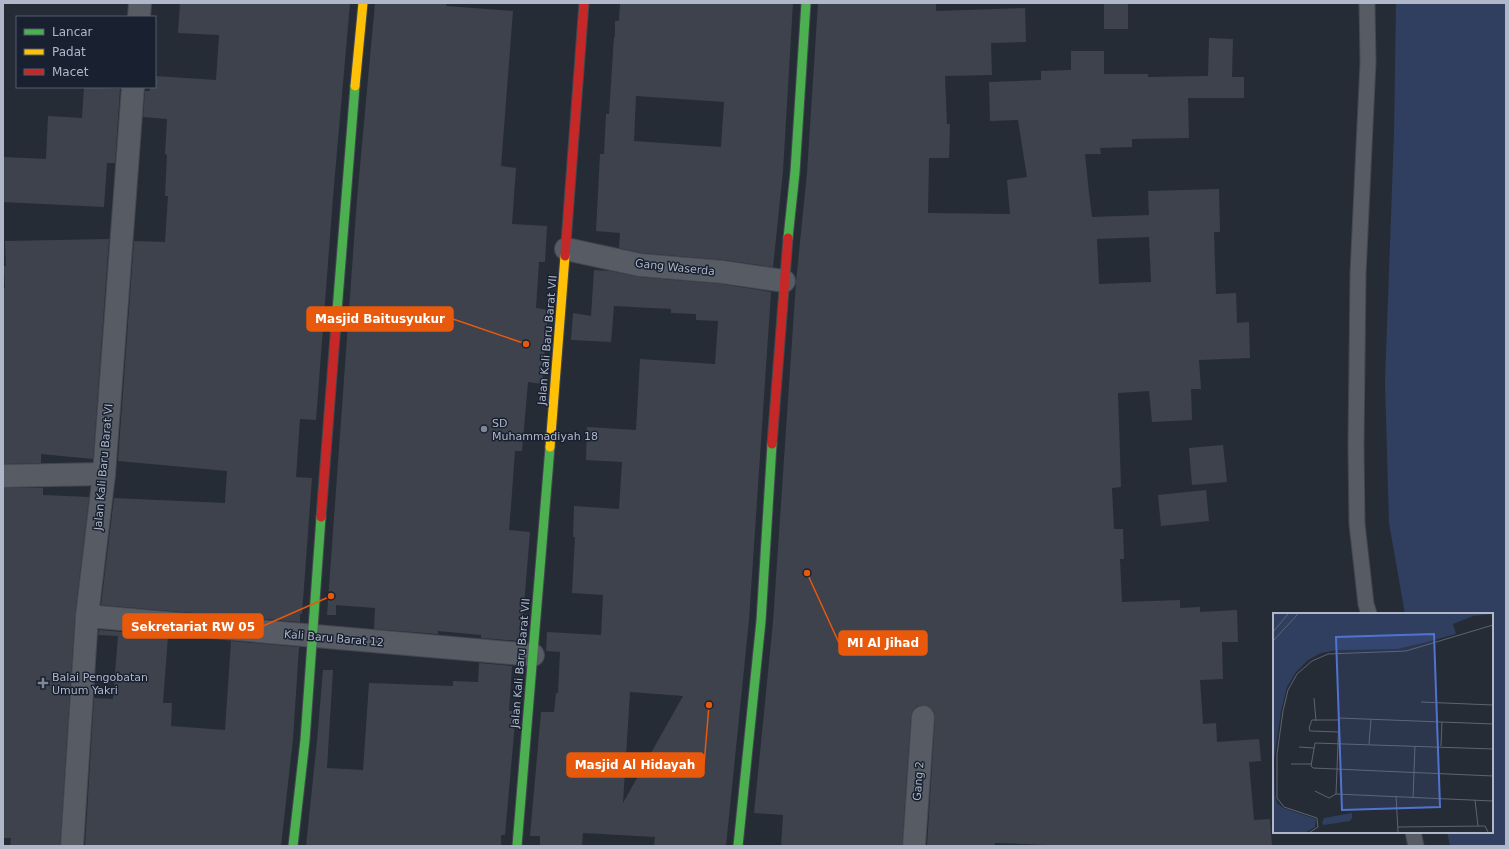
<svg xmlns="http://www.w3.org/2000/svg" width="1509" height="849" viewBox="0 0 1509 849" font-family="'DejaVu Sans',sans-serif">
  <style>
    .water { fill: #303f5f }
    .building { fill: #3e424c; fill-rule: evenodd }
    .lines { fill: none; stroke-linecap: round; stroke-linejoin: round }
    .lane-casing { stroke: #43474f; stroke-width: 17 }
    .street-casing { stroke: #43474f; stroke-width: 24 }
    .fast-casing { stroke: #43474f; stroke-width: 11 }
    .slow-casing { stroke: #43474f; stroke-width: 11 }
    .jam-casing { stroke: #43474f; stroke-width: 11 }
    .lane { stroke: #565b64; stroke-width: 15 }
    .street { stroke: #565b64; stroke-width: 22 }
    .fast { stroke: #4caf50; stroke-width: 9 }
    .slow { stroke: #ffc107; stroke-width: 9 }
    .jam { stroke: #c62828; stroke-width: 9 }
    .poi-dot { fill: #7f8695; stroke: #192131; stroke-width: 1.5 }
    .labels { text-anchor: middle; stroke-width: 3; stroke-linejoin: round; paint-order: stroke }
    .street-label { font-size: 11px; fill: #afb7c8; stroke: #192131 }
    .poi-label { font-size: 11px; fill: #afb7c8; stroke: #192131; text-anchor: start }
    .inset-road { fill: none; stroke: #5d6470; stroke-width: 1 }
    .view { fill: #5073d2; fill-opacity: 0.15; stroke: #5073d2; stroke-width: 2 }
    .inset-edge { fill: none; stroke: #afb7c8; stroke-width: 2 }
    .leader { fill: none; stroke: #e8590c; stroke-width: 1.5 }
    .callout-dot { fill: #e8590c; stroke: #192131; stroke-width: 1.5 }
    .callout { fill: #e8590c; stroke: #e8590c; stroke-width: 1.5 }
    .callout-label { font-size: 12px; text-anchor: middle; font-weight: bold; fill: #fff }
  </style>
  <rect width="100%" height="100%" fill="#262c36"/>
  <path class="water" d="M1396 3H1506V846H1450L1447 832H1492V614H1405L1389 523 1385 382 1394 133Z"/>
  <g class="building">
    <path d="M180 3H350L333 197 316 420 300 419 296 477 312 478 302 614H300V622L101 605 114 498 225 503 227 471 118 461 134 241 165 242 168 196H165L167 155 165 154 167 119 143 117 145 91H150V87H155V76L216 80 219 35 178 33Z"/>
    <path d="M375 3H447L446 6 513 11 501 166 516 168 512 224 547 226 545 262H539L536 308 548 310 542 384 528 382 522 451H515L511 506 509 530 530 532 521 641 481 638V635L438 631V634L374 629 375 608 336 605V615H327L357 199Z"/>
    <path d="M620 3H793L783 171 773 267 724 260 642 253 619 248 620 233 596 231 600 154H604L606 114H609L614 37H615V21H619ZM636 96 724 102 721 147 634 141Z"/>
    <path d="M818 3H936V11L1025 8 1026 42 991 43 992 75 945 76 947 124H950L949 158H929L928 213 1010 214 1007 180 1027 177 1018 120 990 121 989 82 1041 80V71L1071 70V51H1104V74H1148V77L1208 76 1209 38 1233 39 1232 77H1244V98H1188L1189 138 1132 139V147L1100 148 1101 154H1085L1089 193 1092 217 1149 215 1148 191 1219 189 1220 232H1214L1216 294 1236 293 1237 323 1249 322 1250 358 1199 360 1201 389H1191L1192 420 1152 422 1149 391 1118 393 1121 487 1112 488 1114 529H1123L1124 559H1120L1122 602 1180 600V608L1200 607V612L1237 610 1238 642H1222L1223 679 1200 680 1203 724 1216 723 1217 742 1259 739 1261 761 1249 762 1254 820 1270 819 1272 846H1048V845L995 843V846H927L935 718 934 712 930 707 923 705 917 706 913 710 911 716 902 846H781L783 815 754 813 773 622 796 282 807 173ZM1149 237 1151 282 1099 284 1097 239Z"/>
    <rect x="1104" y="3" width="24" height="26"/>
    <path d="M84 87 120 89 115 163H107L104 207 3 202V157L46 159 48 116 82 118Z"/>
    <path d="M109 239 93 459 41 454V463L3 464V288H5L4 266H6L5 241Z"/>
    <path d="M594 270 610 271 639 277 722 284 771 292 749 620 726 846H654L655 837 583 833 582 846H540V836H530L541 712H554L556 693H558L560 652 546 651 547 632 601 635 603 595 572 593 575 537H573L574 506 619 509 622 462 586 460 587 427 636 430 640 359 715 364 718 321 696 320V314L671 313V309L614 306 611 342 571 340 573 313 591 316ZM630 692 683 696 623 803Z"/>
    <path d="M1223 445 1227 482 1192 485 1189 448Z"/>
    <path d="M3 488H43V495L89 497 75 615 60 846H10L11 838H3Z"/>
    <path d="M1206 490 1209 521 1161 526 1158 495Z"/>
    <path d="M99 630 168 636 163 703H172L171 726 225 730 231 641 299 647 293 739 281 846H85L94 698 113 699 118 636 98 635Z"/>
    <path d="M479 663 512 666 509 711H516L505 835H501V846H306L317 741 323 670H333L327 768 363 770 369 683 453 686V681L478 682Z"/>
  </g>
  <g class="lines">
    <defs>
      <g id="lane">
        <path d="M1367 3 1368 62 1358 274 1356 446 1357 524 1366 604 1369 614"/>
        <path d="M1413 832 1416 846"/>
      </g>
      <g id="street">
        <path d="M139 17 140 3"/>
        <path d="M566 249 640 265 723 272 784 281"/>
        <path d="M3 476 104 474"/>
        <path d="M87 616 533 655"/>
        <path d="M72 846 87 616 104 474 133 87"/>
        <path d="M914 846 923 717"/>
      </g>
      <g id="fast">
        <path d="M788 238 795 172 806 3"/>
        <path d="M337 311 355 86"/>
        <path d="M293 846 305 740 321 517"/>
        <path d="M517 846 550 447"/>
        <path d="M738 846 761 621 772 444"/>
      </g>
      <g id="slow">
        <path d="M355 86 363 3"/>
        <path d="M550 447 565 256"/>
      </g>
      <g id="jam">
        <path d="M565 256 584 3"/>
        <path d="M772 444 788 238"/>
        <path d="M321 517 337 311"/>
      </g>
    </defs>
    <use href="#lane" class="lane-casing"/>
    <use href="#street" class="street-casing"/>
    <use href="#fast" class="fast-casing"/>
    <use href="#slow" class="slow-casing"/>
    <use href="#jam" class="jam-casing"/>
    <use href="#lane" class="lane"/>
    <use href="#street" class="street"/>
    <use href="#fast" class="fast"/>
    <use href="#slow" class="slow"/>
    <use href="#jam" class="jam"/>
  </g>
  <g class="poi-dot">
    <circle cx="484" cy="429" r="4"/>
    <path d="M41 677h4v4h4v4h-4v4h-4v-4h-4v-4h4z"/>
  </g>
  <g class="labels">
    <g class="street-label">
      <text transform="translate(675 267) rotate(6)" y="4">Gang Waserda</text>
      <text transform="translate(547 340) rotate(-85)" y="4">Jalan Kali Baru Barat VII</text>
      <text transform="translate(103 467) rotate(-85)" y="4">Jalan Kali Baru Barat VI</text>
      <text transform="translate(334 638) rotate(5)" y="4">Kali Baru Barat 12</text>
      <text transform="translate(520 663) rotate(-85)" y="4">Jalan Kali Baru Barat VII</text>
      <text transform="translate(918 781) rotate(-86)" y="4">Gang 2</text>
    </g>
    <g class="poi-label">
      <text x="492" y="427">SD<tspan x="492" dy="13">Muhammadiyah 18</tspan></text>
      <text x="52" y="681">Balai Pengobatan<tspan x="52" dy="13">Umum Yakri</tspan></text>
    </g>
  </g>
  <g transform="translate(1273 613)">
    <rect width="220" height="220" fill="#262c36"/>
    <path d="M0 1H220L200 3 180 11 183 21 154 29 124 36 64 37 48 40 35 47 23 59 14 74 8 98 1 147 2 182 4 190 10 195 43 206 42 214 33 219H0ZM79 200V205L77 208 51 212 49 210 51 205Z" fill="#303f5f"/>
    <path class="inset-road" d="M0 19 15 1M0 28 25 1M41 85 43 108M148 89 220 92M66 107H39L36 115 37 118 66 119M96 131 98 106M168 133 169 109M26 134 41 135M220 136 42 130 38 153 40 155 220 163M18 151H38M42 178 56 185 63 181M63 181 66 105 220 111M63 181 220 188M123 183 125 219M140 185 142 133M202 187 205 213M125 214 212 213 215 219M37 219 45 214 44 205 11 194 4 185V141L10 98 15 77 24 61 39 48 55 41 133 38 220 12"/>
    <path class="view" d="M161 21 167 194 69 197 63 24Z"/>
    <rect width="220" height="220" class="inset-edge"/>
  </g>
  <path class="leader" d="M526 344L453 319M331 596L263 626M807 573L839 643M709 705L704 765"/>
  <g class="callout-dot">
    <circle cx="526" cy="344" r="4"/>
    <circle cx="331" cy="596" r="4"/>
    <circle cx="807" cy="573" r="4"/>
    <circle cx="709" cy="705" r="4"/>
  </g>
  <g class="callout">
    <rect x="307" y="307" width="146" height="24" rx="4"/>
    <rect x="123" y="614" width="140" height="24" rx="4"/>
    <rect x="839" y="631" width="88" height="24" rx="4"/>
    <rect x="567" y="753" width="137" height="24" rx="4"/>
  </g>
  <g class="callout-label">
    <text x="380" y="323">Masjid Baitusyukur</text>
    <text x="193" y="631">Sekretariat RW 05</text>
    <text x="883" y="647">MI Al Jihad</text>
    <text x="635" y="769">Masjid Al Hidayah</text>
  </g>
  <rect width="1509" height="849" fill="none" stroke="#afb7c8" stroke-width="8"/>
  <rect x="16" y="16" width="140" height="72" fill="#192131" stroke="#555d6d"/>
  <rect x="24" y="29" width="20" height="6" fill="#4caf50" stroke="#555d6d"/>
  <text x="52" y="36" font-size="12" fill="#afb7c8">Lancar</text>
  <rect x="24" y="49" width="20" height="6" fill="#ffc107" stroke="#555d6d"/>
  <text x="52" y="56" font-size="12" fill="#afb7c8">Padat</text>
  <rect x="24" y="69" width="20" height="6" fill="#c62828" stroke="#555d6d"/>
  <text x="52" y="76" font-size="12" fill="#afb7c8">Macet</text>
</svg>
